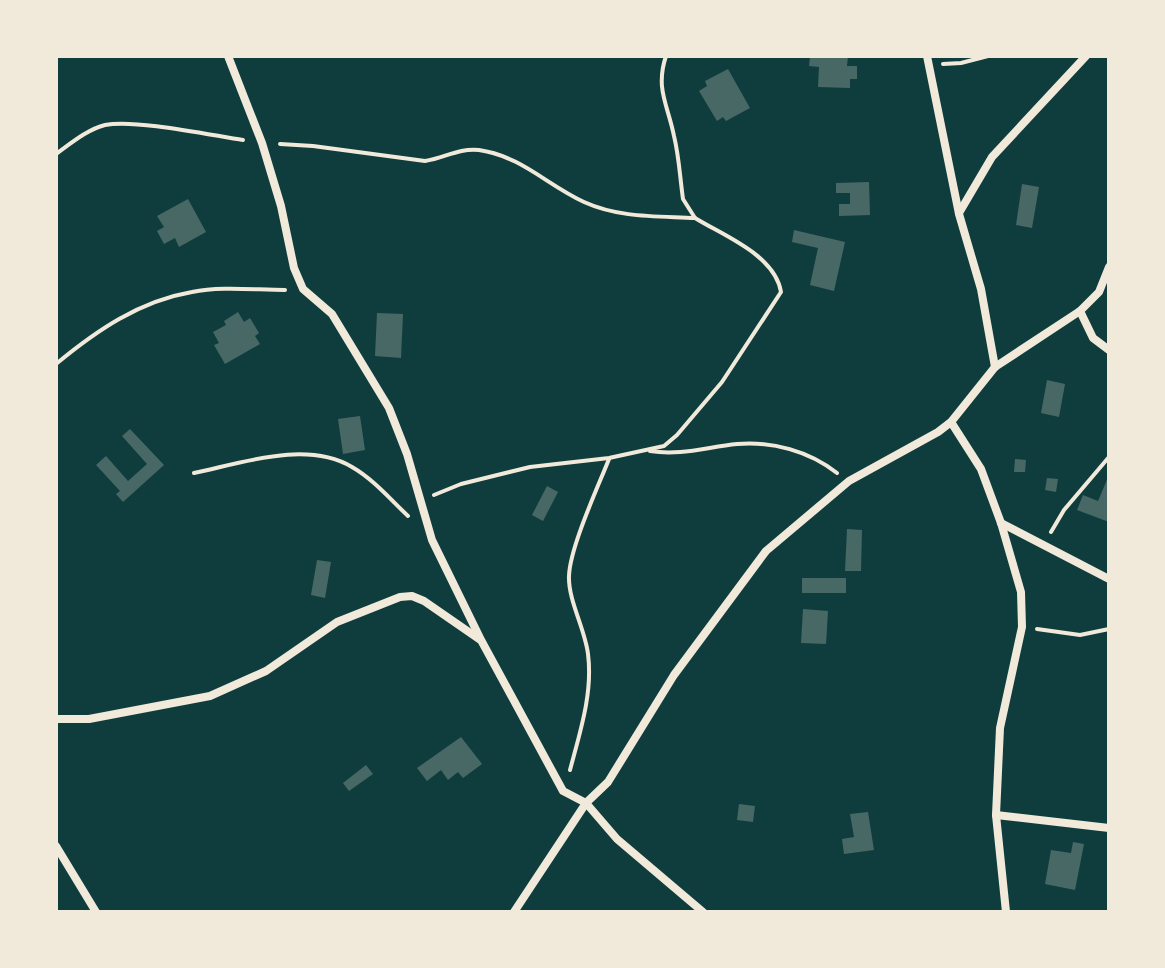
<svg xmlns="http://www.w3.org/2000/svg" width="1165" height="968" viewBox="0 0 1165 968" font-family="Helvetica,sans-serif">
  <style>
    .building { fill: #486865 }
    .lines { fill: none; stroke-linecap: round; stroke-linejoin: round }
    .path { stroke: #f1e9da; stroke-width: 4 }
    .minor { stroke: #f1e9da; stroke-width: 8 }
  </style>
  <rect width="100%" height="100%" fill="#0f3d3e"/>
  <g class="building">
    <path d="M810 56H848L847 66H857V79H850V88L818 87 819 67 809 66Z"/>
    <path d="M728 69 750 108 726 121 723 117 717 121 699 91 707 86 705 81Z"/>
    <path d="M869 182 870 215 839 216V204H850V193H836V183Z"/>
    <path d="M1022 184 1039 187 1032 228 1016 225Z"/>
    <path d="M188 199 206 232 179 247 175 238 164 244 157 231 164 227 157 216Z"/>
    <path d="M794 230 845 242 834 291 810 285 818 248 792 242Z"/>
    <path d="M238 312 244 322 250 318 259 333 255 336 260 344 225 364 214 345 219 343 213 332 226 325 224 321Z"/>
    <path d="M377 313 403 314 401 358 375 356Z"/>
    <path d="M1047 380 1065 384 1059 417 1041 413Z"/>
    <path d="M360 416 365 450 343 454 338 419Z"/>
    <path d="M130 429 164 465 123 502 116 494 120 491 96 465 106 456 128 481 147 464 122 436Z"/>
    <path d="M1015 459 1026 460 1025 472H1014Z"/>
    <path d="M1109 475V522L1077 510 1083 495 1098 501Z"/>
    <path d="M1047 478 1058 479 1056 492 1045 490Z"/>
    <path d="M547 486 558 492 543 521 532 515Z"/>
    <path d="M847 529 862 530 861 571H845Z"/>
    <path d="M317 560 331 562 325 598 311 595Z"/>
    <rect x="802" y="578" width="44" height="15"/>
    <path d="M803 609 828 611 826 644 801 643Z"/>
    <path d="M461 737 482 764 463 778 458 772 448 780 441 770 427 781 417 768Z"/>
    <path d="M366 765 373 774 349 791 343 783Z"/>
    <path d="M739 804 755 806 753 822 737 820Z"/>
    <path d="M868 812 874 850 844 854 842 839 854 837 850 814Z"/>
    <path d="M1073 842 1084 844 1075 890 1045 884 1051 850 1071 853Z"/>
  </g>
  <g class="lines">
    <g class="path">
      <path d="M943 64 961 63 988 56"/>
      <path d="M280 144 313 146 425 161C445 158 458 148 479 150 521 156 547 185 584 202 619 218 657 216 695 218"/>
      <path d="M56 154C70 144 88 129 105 125 135 119 210 135 243 140"/>
      <path d="M56 364C96 331 139 301 192 292 221 286 255 290 285 290"/>
      <path d="M650 451C680 456 707 447 737 444 772 441 809 451 837 473"/>
      <path d="M194 473C242 463 306 440 352 467 373 479 390 499 408 516"/>
      <path d="M434 495 461 484 530 467 609 458 664 446 677 435 722 382 781 292C775 255 724 236 695 218L683 199C680 178 679 156 674 136 668 105 655 89 666 56"/>
      <path d="M1051 532 1064 510 1109 457"/>
      <path d="M1037 629 1080 635 1109 629"/>
      <path d="M570 770C580 732 593 693 588 654 585 629 568 600 569 576 570 547 598 487 609 459"/>
    </g>
    <g class="minor">
      <path d="M228 56 262 143 281 206 294 268 303 289 332 314 389 408 407 454 432 540 481 640 563 791 586 803 617 839 703 912"/>
      <path d="M927 56 959 214 981 289 995 367"/>
      <path d="M959 213 992 157 1086 56"/>
      <path d="M1080 311 1093 338 1109 350"/>
      <path d="M951 422 981 469 1001 523 1021 592 1022 627 1000 728 996 815 1006 912"/>
      <path d="M1001 523 1109 579"/>
      <path d="M56 719H89L210 696 266 671 337 622 400 597 412 596 424 601 479 639"/>
      <path d="M996 815 1109 828"/>
      <path d="M56 846 96 912"/>
      <path d="M514 912 586 803 608 782 674 675 766 551 849 481 938 432 951 422 995 367 1080 311 1099 292 1109 267"/>
    </g>
  </g>
  <rect width="1165" height="968" fill="none" stroke="#f1e9da" stroke-width="116"/>
</svg>
